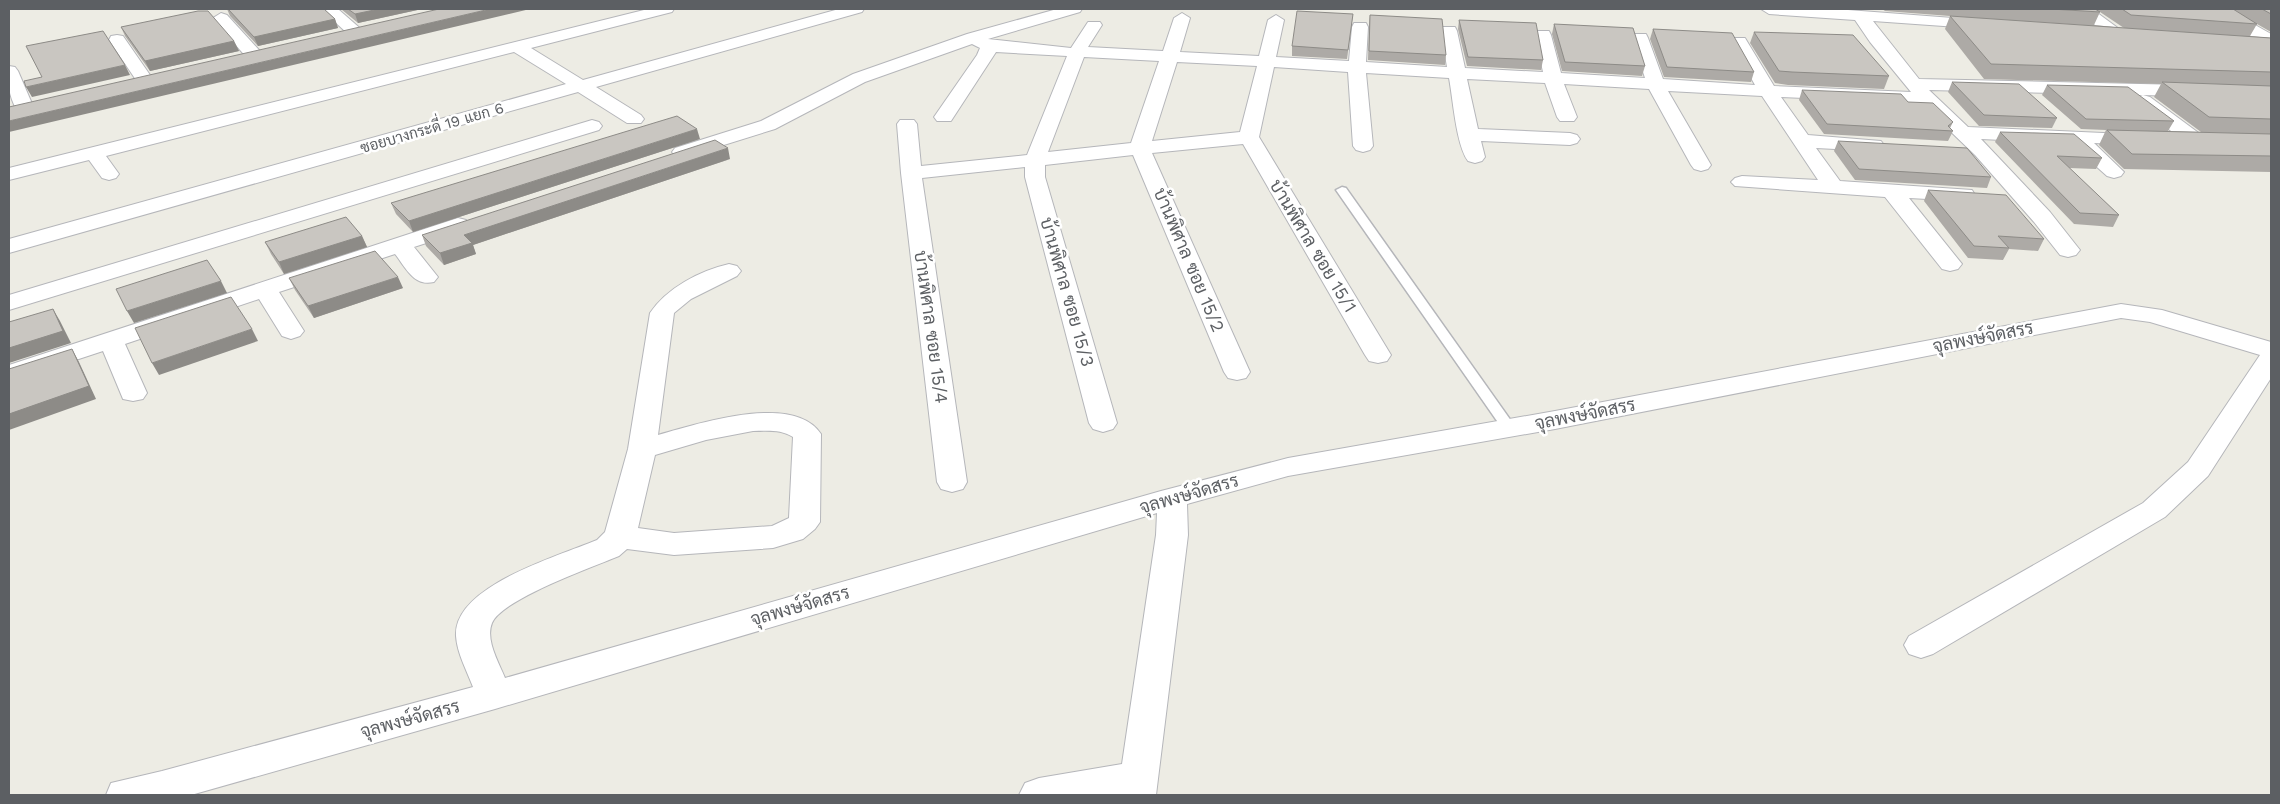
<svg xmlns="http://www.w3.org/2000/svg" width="2280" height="804" viewBox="0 0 2280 804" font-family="'Work Sans',Sarabun,sans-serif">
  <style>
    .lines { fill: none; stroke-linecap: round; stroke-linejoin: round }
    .service-casing { stroke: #b5b6ba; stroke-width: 3 }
    .minor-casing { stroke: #b5b6ba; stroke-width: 2 }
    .service { fill: #fff; fill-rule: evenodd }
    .minor { fill: #fff; fill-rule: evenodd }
    .wall { fill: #adaaa6; fill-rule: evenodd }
    .shaded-wall { fill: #8d8b87 }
    .building { fill: #c9c6c1; stroke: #8d8b87 }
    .labels { text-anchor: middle; stroke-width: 5; stroke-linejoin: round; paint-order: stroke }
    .far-street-label { font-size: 15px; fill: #5c5f63; stroke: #fff }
    .street-label { font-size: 18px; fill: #5c5f63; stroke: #fff }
  </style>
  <rect width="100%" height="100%" fill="#edece4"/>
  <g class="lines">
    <defs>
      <path id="service" d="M1342 187 1346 188 1514 425 1517 428 1514 431H1504L1336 190Z"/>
      <g id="minor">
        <path d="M321 9H338L362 30 360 34H348Z"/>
        <path d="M648 9H674L672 12 531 48 583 80 839 9H864L862 12 596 87 641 115 644 119 641 123H627L578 92 9 253V239L566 84 514 52 106 156 119 174 116 178 109 180 102 178 89 160 9 180V168Z"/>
        <path d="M1057 9H1082L1080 12 988 39 1071 48 1088 22H1100L1102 25 1088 47 1163 51 1174 18 1182 13 1190 18 1180 52 1259 56 1268 20 1276 15 1284 20 1276 57 1349 61 1352 27 1354 23H1366L1368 27 1366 62 1447 67 1441 31 1443 27H1455L1457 31 1465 68 1543 72 1535 35 1537 31H1549L1551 35 1561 73 1645 78 1632 38 1634 34H1646L1648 38 1663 79 1755 85 1731 42 1733 38H1745L1774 86 1911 92 1870 42 1855 20 1769 14 1761 9H1835L1992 21 1994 24 1992 27 1986 29 1873 21 1919 79 2271 87V98L1929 90 1968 127 2147 135 2150 139 2147 143 2140 145 2094 143 2124 172 2121 176 2114 178 2107 176 2070 143 1981 139 2050 212 2076 245 2080 250 2076 255 2068 257 2060 255 2034 222 1975 155 1921 103 1781 97 1808 135 1881 141 1884 145 1881 149 1874 151 1816 148 1840 181 1972 190 1975 195 1972 200 1964 201 1909 198 1962 264 1958 269 1950 271 1942 269 1885 197 1735 186 1731 182 1735 178 1742 176 1818 180 1762 96 1668 91 1711 165 1708 169 1701 171 1694 169 1691 165 1649 89 1564 84 1577 117 1574 121H1560L1557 117 1545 83 1467 79 1478 129 1570 133 1577 135 1580 139 1577 143 1570 145 1481 141 1485 157 1482 161 1475 163 1468 161C1456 145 1453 99 1449 78L1366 73 1373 146 1370 150 1363 152 1356 150 1353 146 1348 72 1274 67 1259 137 1391 355 1387 361 1378 363 1369 361 1365 355 1243 144 1152 153 1250 372 1246 378 1237 380 1228 378 1224 372 1133 155 1045 165V177L1117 423 1113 429 1103 432 1093 429 1089 423 1025 177V167L922 178 967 482 963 489 952 492 941 489 937 482 901 173 897 124 900 120H914L917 124 921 166 1027 155 1067 56 996 52 951 121H937L934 117 977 55 980 48 972 44 865 82 775 129 682 158 675 156 672 152 675 148 761 121 853 74 967 34ZM1084 57 1159 61 1131 143 1048 152ZM1177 62 1257 66 1240 132 1152 141Z"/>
        <path d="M2074 9H2092L2126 34 2124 38H2112Z"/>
        <path d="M2208 9H2227L2271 34V46L2265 45Z"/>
        <path d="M221 13 227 15 259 50 262 54 259 58H247L215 21 213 18Z"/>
        <path d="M117 35 123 36 150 75 153 79 150 83H138L109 40 111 36Z"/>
        <path d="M9 66 15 67 18 71 33 106 31 110H17C8 96 8 81 9 66Z"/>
        <path d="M2143 95 2150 97 2200 134 2203 138 2200 142H2186L2136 105 2134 101 2136 97Z"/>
        <path d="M592 120 599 122 602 126 599 130 9 310V295Z"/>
        <path d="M458 218 466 220 469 225 466 230 414 247 438 277 434 282C414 287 406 268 395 254L279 292 304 331 300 336 291 339 282 336 259 299 125 344 147 393 143 399 133 401 123 399 103 351 9 382V365Z"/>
        <path d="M729 264 737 266 741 271 737 276 691 299 674 313 658 435C697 424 794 392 821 434L820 522 815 529 803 539 773 548 674 555 627 549 619 556C593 567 502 599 492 623 485 640 499 663 505 678L1161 491 1288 458 1555 411 2121 304 2162 310 2271 342V378L2208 476 2165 517 1933 654 1921 658 1909 654 1904 645 1909 636 2143 503 2188 462 2260 355 2150 322 2121 318 1555 429 1288 476 1187 504 1188 535 1156 795H1019L1025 783 1039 778 1122 764 1156 535 1157 513 495 709 191 795H106L111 783 162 771 473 687C467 671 457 653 456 636 453 586 559 556 597 540L605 532 628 449 650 313C667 288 699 271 729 264ZM753 431C767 431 780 429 793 437L789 518 772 526 674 533 638 528 655 455 706 440Z"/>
      </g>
    </defs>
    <use href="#service" class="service-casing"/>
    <use href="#minor" class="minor-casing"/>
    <use href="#service" class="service"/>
    <use href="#minor" class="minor"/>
  </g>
  <g class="wall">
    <path d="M227 9H324L335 19 338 28 258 46 230 16Z"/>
    <path d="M341 9H422L358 23Z"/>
    <path d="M1882 9H2271V32L2257 24 2250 36 2271 38V172L2124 169 2099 145 2106 130 2081 129 2042 95 2047 85 2174 121 2168 131 2201 132 2154 97 2161 84 1984 79 1945 29 1950 16 1885 11ZM2100 12 2124 28 2094 25Z"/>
    <path d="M1353 14 1347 59 1292 56V46Z"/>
    <path d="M1370 15 1446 55 1445 65 1368 60 1369 24Z"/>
    <path d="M1459 20 1543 60 1541 70 1467 66 1458 29Z"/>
    <path d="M1554 24 1645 66 1642 76 1562 71 1552 34Z"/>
    <path d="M121 27 234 41 239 51 150 71 125 36Z"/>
    <path d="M1653 29 1754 72 1751 82 1664 77 1650 39Z"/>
    <path d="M1754 32 1889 76 1884 89 1788 85 1775 83 1750 43Z"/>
    <path d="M1952 82 2057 118 2052 128 1979 126 1948 92Z"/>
    <path d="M1802 90 1908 102 1953 122 1950 128 1953 131 1948 141 1824 134 1799 100Z"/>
    <path d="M2000 132 2102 158 2096 169 2069 168 2119 215 2113 227 2074 224 1995 142Z"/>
    <path d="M700 139 413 232 396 214 391 203Z"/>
    <path d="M1838 141 1991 177 1987 188 1855 180 1834 151Z"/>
    <path d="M730 159 473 245 476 254 444 265 426 246 422 235Z"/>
    <path d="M1928 190 2044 239 2038 251 2009 249 2003 260 1968 258 1924 201Z"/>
    <path d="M362 236 367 247 284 274 271 254 265 242Z"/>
    <path d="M289 278 403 288 314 318 295 290Z"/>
  </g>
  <g class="shaded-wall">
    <path d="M379 9H422L358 23 355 14Z"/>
    <path d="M490 9H530L9 132V121Z"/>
    <path d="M335 19 338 28 258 46 254 37Z"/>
    <path d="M234 41 239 51 150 71 145 61Z"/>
    <path d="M125 65 130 75 32 97 26 87Z"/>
    <path d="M697 129 700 139 413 232 409 221Z"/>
    <path d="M728 148 730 159 473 245 476 254 444 265 440 253 464 235Z"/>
    <path d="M362 236 367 247 284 274 279 262Z"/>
    <path d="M398 277 403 288 314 318 308 306Z"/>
    <path d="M221 281 227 293 134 323 127 311Z"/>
    <path d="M53 309 60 321 71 343 9 363V348Z"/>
    <path d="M252 329 258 341 159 375 152 363Z"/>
    <path d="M72 349 79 362 96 399 9 430V414Z"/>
  </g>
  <g class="building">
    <path d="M228 9H324L335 19 254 37Z"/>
    <path d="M348 9H379L355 14Z"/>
    <path d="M439 9H490L9 121V107Z"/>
    <path d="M2051 9H2095L2100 12Z"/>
    <path d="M2122 9H2233L2257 24 2131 15Z"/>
    <path d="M2262 9H2271V14Z"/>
    <path d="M198 11H208L234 41 145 61 121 27Z"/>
    <path d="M1297 11 1353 14 1348 50 1292 46Z"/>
    <path d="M1370 15 1442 19 1446 55 1369 51Z"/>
    <path d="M1950 16 2271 38V72L1991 64Z"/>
    <path d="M1459 20 1536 23 1543 60 1468 57Z"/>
    <path d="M1554 24 1633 28 1645 66 1565 62Z"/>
    <path d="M1653 29 1732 33 1754 72 1667 67Z"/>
    <path d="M103 31 125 65 26 87 24 81 42 77 26 46Z"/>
    <path d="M1754 32 1853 35 1889 76 1792 72 1779 71Z"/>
    <path d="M1952 82 2019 84 2057 118 1984 115Z"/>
    <path d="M2162 82 2271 86V119L2209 117Z"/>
    <path d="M2047 85 2128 87 2174 121 2086 119Z"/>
    <path d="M1802 90 1901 94 1908 102 1933 103 1953 122 1948 126 1953 131 1827 124Z"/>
    <path d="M677 116 697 129 409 221 391 203Z"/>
    <path d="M2107 130 2271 134V156L2132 154Z"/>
    <path d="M2000 132 2074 134 2102 158 2057 156 2119 215 2080 213Z"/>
    <path d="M715 140 728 148 464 235 472 243 440 253 422 235Z"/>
    <path d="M1838 141 1967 148 1991 177 1859 169Z"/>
    <path d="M1928 190 2006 195 2044 239 1998 236 2009 248 1974 246Z"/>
    <path d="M346 217 362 236 279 262 265 242Z"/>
    <path d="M375 251 398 277 308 306 289 278Z"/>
    <path d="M207 260 221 281 127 311 116 289Z"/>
    <path d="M231 297 252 329 152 363 135 328Z"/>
    <path d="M53 309 63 331 9 348V322Z"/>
    <path d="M72 349 89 386 9 414V369Z"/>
  </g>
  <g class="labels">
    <g class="far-street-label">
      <text transform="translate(432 128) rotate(-16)" y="5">ซอยบางกระดี่ 19 แยก 6</text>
    </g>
    <g class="street-label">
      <text transform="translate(1313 246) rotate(59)" y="6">บ้านพิศาล ซอย 15/1</text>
      <text transform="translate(1189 260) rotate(67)" y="6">บ้านพิศาล ซอย 15/2</text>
      <text transform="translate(1067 292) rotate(74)" y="6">บ้านพิศาล ซอย 15/3</text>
      <text transform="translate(931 327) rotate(82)" y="6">บ้านพิศาล ซอย 15/4</text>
      <text transform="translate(1983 337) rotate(-11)" y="6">จุลพงษ์จัดสรร</text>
      <text transform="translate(1585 414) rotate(-11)" y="6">จุลพงษ์จัดสรร</text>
      <text transform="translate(1189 494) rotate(-16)" y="6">จุลพงษ์จัดสรร</text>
      <text transform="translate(800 606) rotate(-16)" y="6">จุลพงษ์จัดสรร</text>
      <text transform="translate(410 719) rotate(-15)" y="6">จุลพงษ์จัดสรร</text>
    </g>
  </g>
  <rect width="2280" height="804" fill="none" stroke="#5c5f63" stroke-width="20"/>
</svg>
